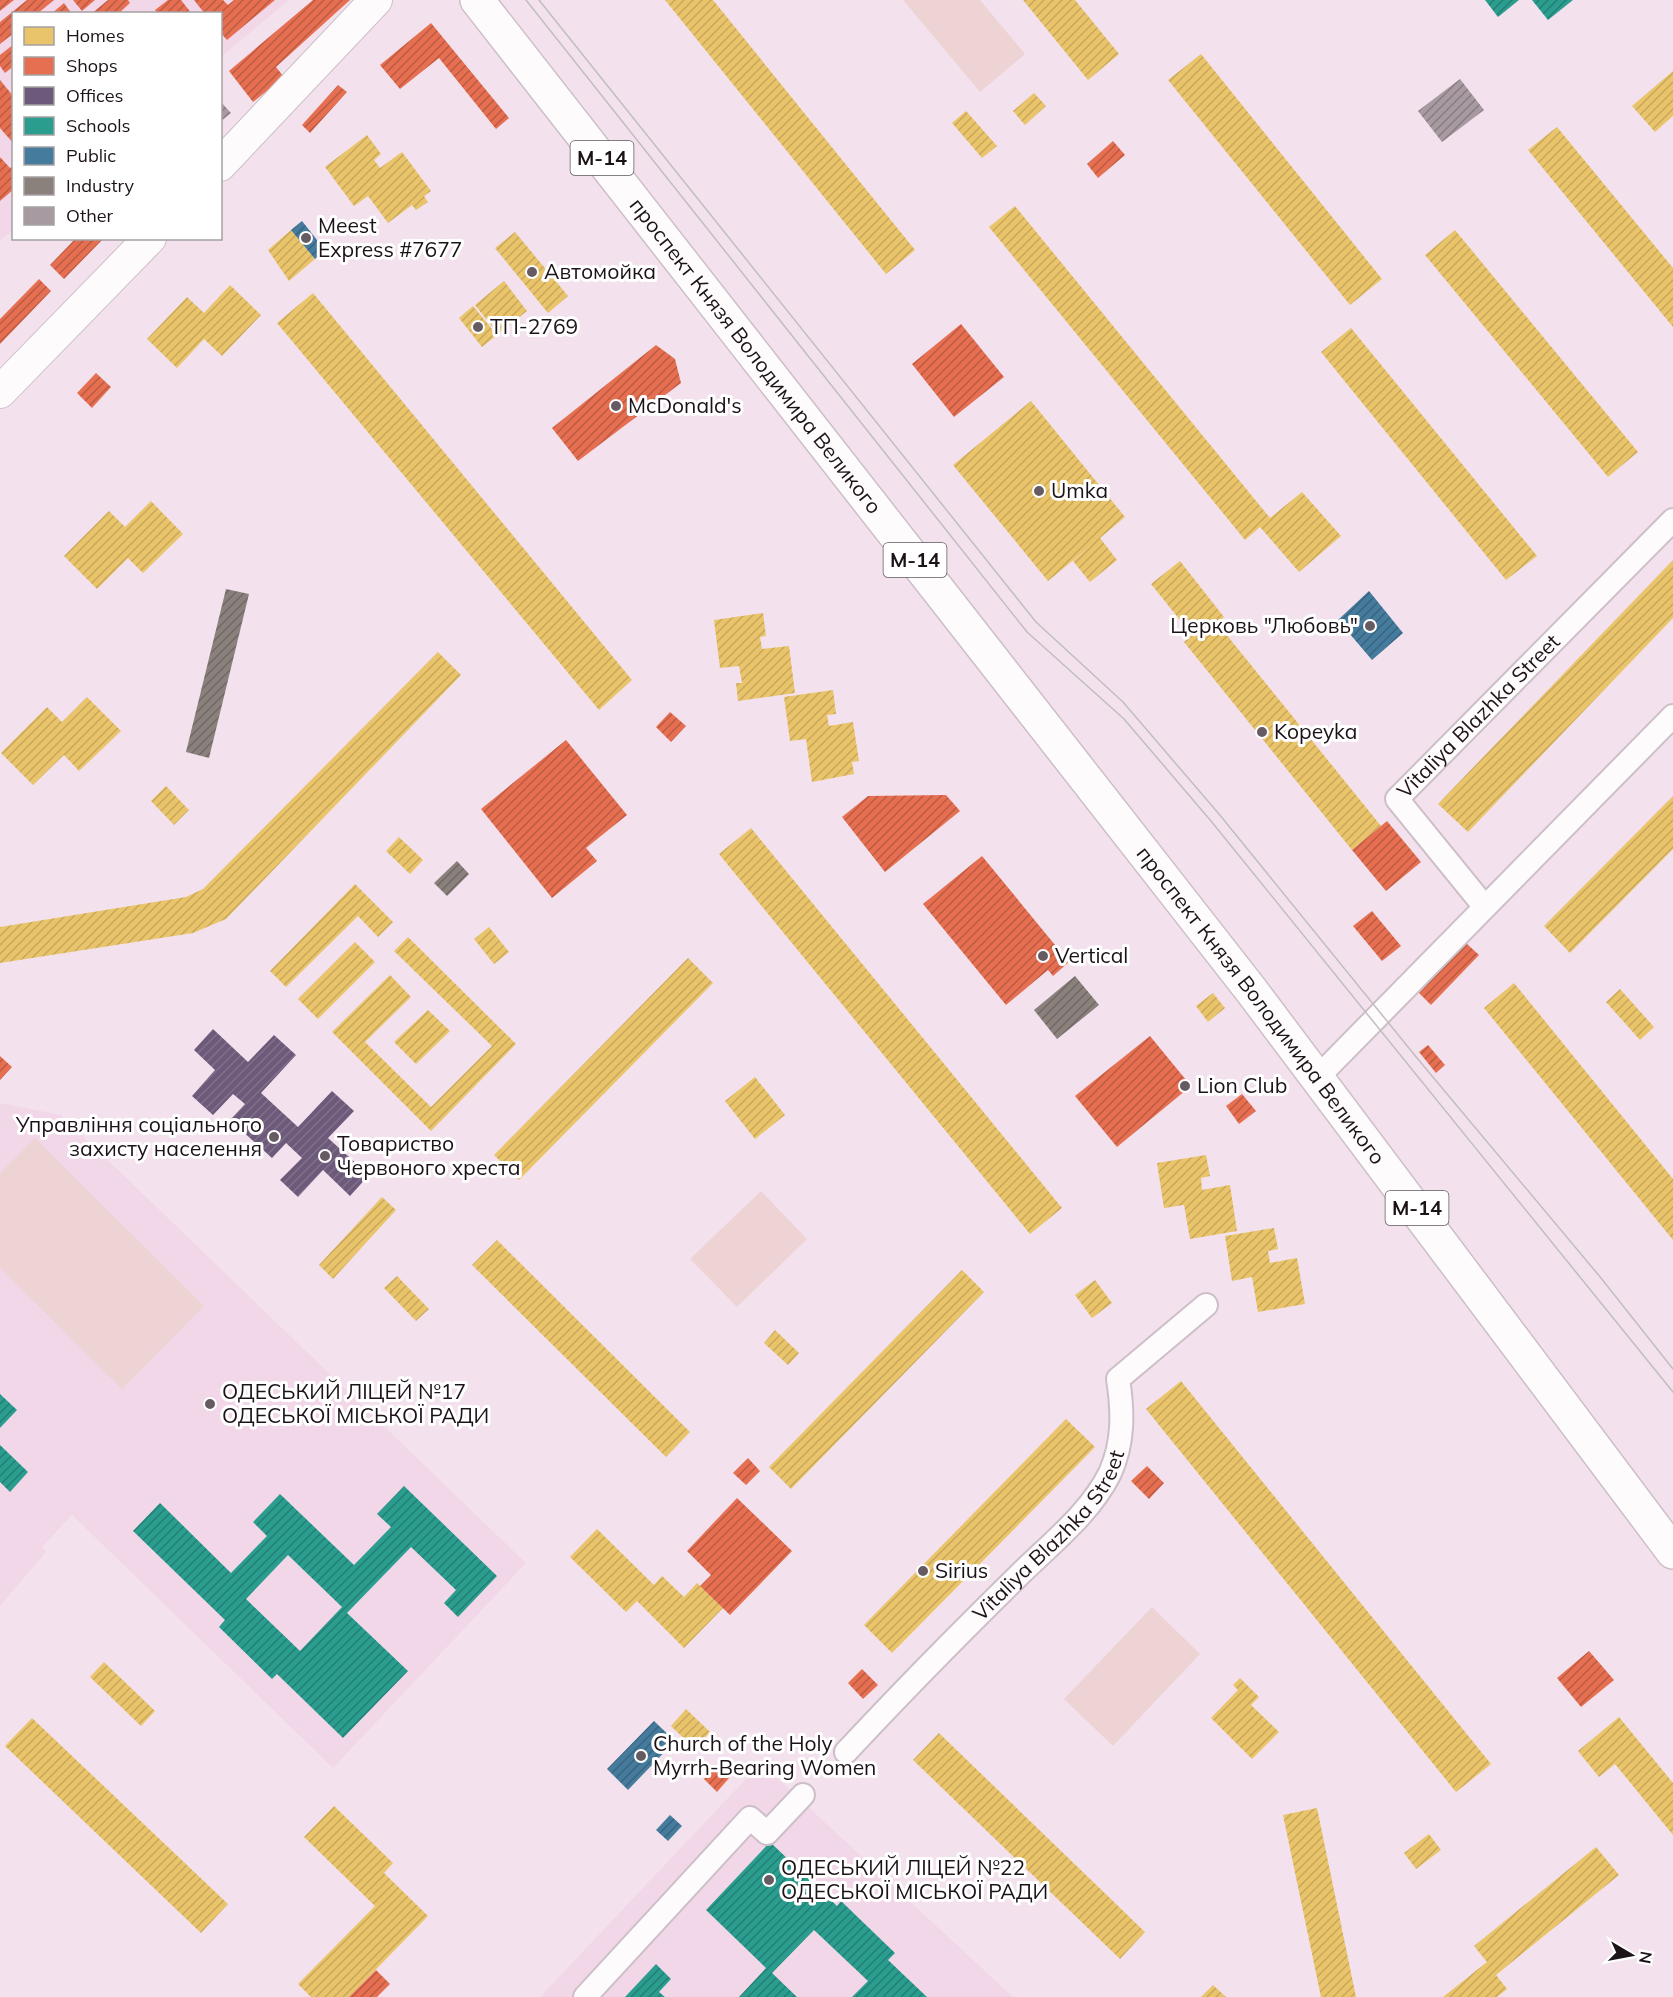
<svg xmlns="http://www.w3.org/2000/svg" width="1673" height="1997" viewBox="0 0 1673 1997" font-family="Mulish,sans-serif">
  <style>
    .built { fill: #f2d7e9 }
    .pitch { fill: #eed3d5 }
    .homes { fill: url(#homes-hatch) }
    .shops { fill: url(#shops-hatch) }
    .offices { fill: url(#offices-hatch) }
    .schools { fill: url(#schools-hatch); fill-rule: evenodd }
    .public { fill: url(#public-hatch) }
    .industry { fill: url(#industry-hatch) }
    .building { fill: url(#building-hatch) }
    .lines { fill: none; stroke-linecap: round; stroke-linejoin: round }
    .street-casing { stroke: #ccbfc8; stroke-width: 26 }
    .secondary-casing { stroke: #ccbfc8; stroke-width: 34 }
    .highway-casing { stroke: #ccbfc8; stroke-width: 36 }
    .street { stroke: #fdfbfc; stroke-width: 22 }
    .secondary { stroke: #fdfbfc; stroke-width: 32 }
    .highway { stroke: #fdfbfc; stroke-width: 33 }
    .tram { stroke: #c1bdbf; stroke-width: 1.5 }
    .poi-dot { fill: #675b63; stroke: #fff; stroke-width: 2 }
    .labels { text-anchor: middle; stroke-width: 6; stroke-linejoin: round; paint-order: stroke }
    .shield { fill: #fff; stroke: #605a5e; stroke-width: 1.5 }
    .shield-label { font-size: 20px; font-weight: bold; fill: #1c1319 }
    .poi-label { font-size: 21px; fill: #1c1319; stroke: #fff; text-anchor: start }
    .street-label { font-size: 21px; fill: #1c1319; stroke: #fff }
  </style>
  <defs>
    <pattern id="homes-hatch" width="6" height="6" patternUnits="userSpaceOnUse" patternTransform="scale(1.5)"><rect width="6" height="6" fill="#e9c46a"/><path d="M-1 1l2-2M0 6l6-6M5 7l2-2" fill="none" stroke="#c7a85b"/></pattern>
    <pattern id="shops-hatch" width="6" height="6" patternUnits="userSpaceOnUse" patternTransform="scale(1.5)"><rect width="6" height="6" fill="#e76f51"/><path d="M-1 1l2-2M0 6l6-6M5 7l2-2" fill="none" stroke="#ba5a42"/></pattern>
    <pattern id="offices-hatch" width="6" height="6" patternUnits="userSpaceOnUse" patternTransform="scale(1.5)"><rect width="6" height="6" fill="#6d597a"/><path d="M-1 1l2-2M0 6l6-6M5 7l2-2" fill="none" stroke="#80718a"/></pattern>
    <pattern id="schools-hatch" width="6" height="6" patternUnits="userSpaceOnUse" patternTransform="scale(1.5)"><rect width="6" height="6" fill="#2a9d8f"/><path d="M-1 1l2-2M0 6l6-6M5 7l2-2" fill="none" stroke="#237f74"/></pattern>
    <pattern id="public-hatch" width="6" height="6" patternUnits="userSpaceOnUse" patternTransform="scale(1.5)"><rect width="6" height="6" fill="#457b9d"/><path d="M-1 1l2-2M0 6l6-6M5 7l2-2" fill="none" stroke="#39647f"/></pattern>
    <pattern id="industry-hatch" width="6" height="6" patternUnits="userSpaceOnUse" patternTransform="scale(1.5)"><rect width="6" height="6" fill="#8a817c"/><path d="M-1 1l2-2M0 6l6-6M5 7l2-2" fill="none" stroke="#706865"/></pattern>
    <pattern id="building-hatch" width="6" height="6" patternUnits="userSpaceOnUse" patternTransform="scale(1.5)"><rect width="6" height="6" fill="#a89aa1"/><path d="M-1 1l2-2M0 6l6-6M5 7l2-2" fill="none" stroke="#887c82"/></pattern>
  </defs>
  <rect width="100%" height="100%" fill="#f3e2ed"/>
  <g class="built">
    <path d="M0 0H289L221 57 220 14H14L13 230 0 241Z"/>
    <path d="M0 1103 61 1115 526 1563 333 1768 72 1515 42 1547 46 1552 0 1606Z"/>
    <path d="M761 1763 1013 1997H540Z"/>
  </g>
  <g class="pitch">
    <path d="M903 0H980L1025 54 980 92Z"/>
    <path d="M35 1138 204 1306 122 1389 0 1268V1173Z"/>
    <path d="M761 1191 807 1239 737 1307 690 1259Z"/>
    <path d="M1152 1607 1200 1654 1113 1746 1064 1699Z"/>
  </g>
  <g class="homes">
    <path d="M665 0H713L915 250 886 274Z"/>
    <path d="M1023 0H1075L1119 54 1088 80Z"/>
    <path d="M1201 54 1382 279 1350 305 1168 80Z"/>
    <path d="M1673 71V116L1655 132 1632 106Z"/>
    <path d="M1034 93 1046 106 1025 125 1013 111Z"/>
    <path d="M966 111 997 146 982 158 952 123Z"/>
    <path d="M1557 127 1673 268V327L1528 150Z"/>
    <path d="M367 135 381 154 374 160 380 168 402 152 431 191 424 196 428 202 416 210 412 205 388 223 368 196 354 206 325 167Z"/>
    <path d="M1015 206 1270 518 1302 492 1341 536 1299 572 1260 527 1245 540 989 227Z"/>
    <path d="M291 230 315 259 289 281 268 250Z"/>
    <path d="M1455 230 1638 452 1608 477 1425 255Z"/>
    <path d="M515 232 568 296 548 313 495 248Z"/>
    <path d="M504 281 527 311 498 334 475 305Z"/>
    <path d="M230 285 261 315 222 356 204 339 177 368 147 339 187 297 204 313Z"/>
    <path d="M313 293 632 680 599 710 277 323Z"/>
    <path d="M473 306 497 335 482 347 459 318Z"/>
    <path d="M1351 328 1537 556 1506 580 1321 352Z"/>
    <path d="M1031 401 1125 517 1100 538 1117 560 1090 582 1073 561 1094 543 1048 581 953 465Z"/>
    <path d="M151 501 183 534 143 573 128 558 97 589 64 556 109 511 125 527Z"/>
    <path d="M1673 560V618L1468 832 1438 804Z"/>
    <path d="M1180 561 1224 617 1217 623 1381 826 1352 850 1184 642 1192 635 1151 584Z"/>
    <path d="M763 613 766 636 760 637 762 649 789 646 795 693 738 701 736 683H742L739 666 720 668 714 620Z"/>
    <path d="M438 652 461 675 226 919 193 933 0 963V927L186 897 203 889Z"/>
    <path d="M833 690 836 714 827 715 829 726 853 722 859 761 852 762 854 774 812 782 806 739 790 741 784 697Z"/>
    <path d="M87 697 121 731 79 771 64 755 33 785 1 753 47 707 62 722Z"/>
    <path d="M166 786 189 810 174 825 151 801Z"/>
    <path d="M1673 796V849L1570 953 1544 926Z"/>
    <path d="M751 828 1062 1208 1030 1234 719 854Z"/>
    <path d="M399 837 423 860 410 874 386 851Z"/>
    <path d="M355 884 393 922 378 937 358 916 286 987 270 971Z"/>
    <path d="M489 927 509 952 494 964 474 939Z"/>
    <path d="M408 937 516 1044 431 1131 332 1032 390 975 411 997 365 1042 431 1107 492 1046 394 951Z"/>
    <path d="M355 942 375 962 318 1019 298 999Z"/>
    <path d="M688 958 713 983 519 1180 494 1155Z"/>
    <path d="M1514 983 1673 1179V1240L1484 1008Z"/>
    <path d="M1620 989 1654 1027 1640 1040 1606 1002Z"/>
    <path d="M1213 993 1225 1008 1208 1022 1196 1006Z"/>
    <path d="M428 1010 450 1031 416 1064 394 1042Z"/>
    <path d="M755 1077 785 1115 755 1139 725 1101Z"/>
    <path d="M1206 1155 1210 1176 1201 1178 1202 1190 1230 1185 1237 1231 1190 1239 1184 1205 1164 1208 1157 1163Z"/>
    <path d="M382 1197 396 1210 333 1279 319 1265Z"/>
    <path d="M1274 1228 1278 1249 1268 1251 1270 1263 1297 1258 1305 1304 1258 1312 1252 1277 1232 1281 1225 1236Z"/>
    <path d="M497 1240 690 1432 666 1457 472 1265Z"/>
    <path d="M962 1270 984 1292 791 1489 769 1467Z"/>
    <path d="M397 1276 429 1309 416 1321 384 1288Z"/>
    <path d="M1095 1280 1112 1303 1092 1318 1075 1295Z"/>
    <path d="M775 1330 799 1353 788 1365 764 1343Z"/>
    <path d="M1181 1381 1491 1764 1456 1792 1146 1409Z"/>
    <path d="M1066 1419 1095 1447 892 1653 864 1625Z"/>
    <path d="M597 1529 654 1585 662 1576 684 1597 697 1583 723 1608 684 1648 637 1601 626 1612 570 1557Z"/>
    <path d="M104 1662 155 1711 141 1726 90 1677Z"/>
    <path d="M1240 1678 1259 1697 1251 1705 1279 1732 1252 1759 1211 1718 1238 1690 1233 1685Z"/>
    <path d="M686 1709 710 1732 695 1749 671 1726Z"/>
    <path d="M1619 1717 1673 1783V1835L1615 1764 1599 1777 1578 1751Z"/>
    <path d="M32 1718 228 1904 201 1933 5 1746Z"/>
    <path d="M939 1733 1145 1932 1120 1959 913 1760Z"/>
    <path d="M334 1806 393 1863 384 1873 428 1916 349 1997H311L298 1984 375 1906 304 1837Z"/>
    <path d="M1317 1808 1356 1997H1321L1283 1815Z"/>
    <path d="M1429 1834 1441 1850 1416 1869 1404 1853Z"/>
    <path d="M1596 1847 1619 1875 1496 1975 1507 1989 1497 1997H1443L1487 1962 1474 1946Z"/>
    <path d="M1213 1985 1226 1997H1201Z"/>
  </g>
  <g class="shops">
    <path d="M0 0H14L0 11Z"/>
    <path d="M27 0H54L37 14H14V33L0 44V22Z"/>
    <path d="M73 0H95L82 11Z"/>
    <path d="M108 0H128L130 3 118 14H91Z"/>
    <path d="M168 0H181L192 14H158L155 10Z"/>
    <path d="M194 0H223L228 5 234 0H275L227 40 220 32V14H205Z"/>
    <path d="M313 0H350L276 67 284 77 253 102 229 71Z"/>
    <path d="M64 3 72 14H51Z"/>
    <path d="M431 23 509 118 496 129 439 58 400 89 380 65Z"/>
    <path d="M14 44V66L5 73 0 66V55Z"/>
    <path d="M0 80 14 97V144L0 128Z"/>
    <path d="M338 85 347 92 310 133 302 125Z"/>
    <path d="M1113 141 1125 155 1098 178 1087 164Z"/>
    <path d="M0 157 10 168 14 165V189L0 201Z"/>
    <path d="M76 238H104L64 279 50 265Z"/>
    <path d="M39 279 51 291 0 344V319Z"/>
    <path d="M961 324 1004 377 954 417 912 364Z"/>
    <path d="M656 345 675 359 681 383 578 461 552 428Z"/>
    <path d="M96 373 111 387 92 408 77 393Z"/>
    <path d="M670 712 686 726 671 742 656 727Z"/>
    <path d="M566 740 627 815 586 848 597 861 552 898 481 809Z"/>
    <path d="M946 795 960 811 885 872 842 817 868 796Z"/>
    <path d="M1387 821 1421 862 1386 891 1352 850Z"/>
    <path d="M982 856 1069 962 1053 976 1048 970 1006 1005 923 904Z"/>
    <path d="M1372 911 1401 946 1382 961 1353 926Z"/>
    <path d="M1466 943 1479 955 1431 1005 1419 993Z"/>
    <path d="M1150 1036 1191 1086 1117 1147 1075 1096Z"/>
    <path d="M1428 1045 1445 1065 1436 1073 1419 1052Z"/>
    <path d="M0 1056 12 1067 0 1080Z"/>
    <path d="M1242 1094 1256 1111 1239 1124 1226 1106Z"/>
    <path d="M748 1458 760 1471 746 1485 733 1473Z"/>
    <path d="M1147 1466 1164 1483 1149 1499 1131 1481Z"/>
    <path d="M737 1498 792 1551 730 1615 700 1586 711 1575 687 1551Z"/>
    <path d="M1589 1651 1614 1680 1581 1707 1557 1678Z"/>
    <path d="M862 1669 878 1685 863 1699 848 1683Z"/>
    <path d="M717 1765 730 1777 717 1792 704 1779Z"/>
    <path d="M376 1970 390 1984 377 1997H349Z"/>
  </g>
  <path class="offices" d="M213 1029 248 1062 274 1035 296 1055 261 1093 298 1127 332 1091 354 1111 328 1138 369 1175 350 1196 323 1170 298 1197 280 1180 302 1158 286 1143 272 1158 230 1120 245 1104 233 1094 213 1115 192 1096 215 1070 194 1050Z"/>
  <g class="schools">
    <path d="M1485 0H1519L1498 17Z"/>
    <path d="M1532 0H1573L1548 20Z"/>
    <path d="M0 1394 17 1410 0 1428Z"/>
    <path d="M0 1445 28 1472 10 1492 0 1482Z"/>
    <path d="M404 1486 497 1576 458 1617 444 1603 456 1590 411 1547 347 1613 408 1671 343 1738 277 1674 272 1679 219 1627 225 1620 133 1531 160 1503 231 1573 267 1536 253 1522 280 1494 354 1565 391 1527 377 1514ZM288 1555 342 1607 300 1651 246 1599Z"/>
    <path d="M770 1842 837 1906 841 1901 895 1953 888 1960 927 1997H852L868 1981 814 1930 772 1973 797 1997H739L766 1968 706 1910Z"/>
    <path d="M656 1964 671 1979 659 1992 665 1997H625Z"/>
  </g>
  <g class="public">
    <path d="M302 221 325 250 315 259 291 230Z"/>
    <path d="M1369 591 1403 633 1372 660 1338 620Z"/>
    <path d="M654 1721 675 1741 628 1790 607 1769Z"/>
    <path d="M670 1815 682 1826 668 1841 656 1830Z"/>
  </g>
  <g class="industry">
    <path d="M226 589 249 594 209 758 186 752Z"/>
    <path d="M457 861 469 874 447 896 434 883Z"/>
    <path d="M1075 976 1099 1005 1057 1039 1034 1010Z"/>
  </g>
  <g class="building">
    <path d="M1460 79 1484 110 1442 142 1418 111Z"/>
    <path d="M220 101 231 113 220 122Z"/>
  </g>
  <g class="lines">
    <defs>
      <g id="street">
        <path id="s1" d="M1484 906 1397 799 1673 520"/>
        <path d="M1317 1078 1673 716"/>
        <path id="s2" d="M846 1752C901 1693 958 1635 1016 1578 1048 1546 1090 1514 1110 1473 1124 1442 1123 1411 1118 1379L1206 1305"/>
        <path d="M585 1997 750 1818 767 1833 803 1795"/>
      </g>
      <g id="secondary">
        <path d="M220 165 376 0"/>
        <path d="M0 392 150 238"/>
      </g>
      <g id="highway">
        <path id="s3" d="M477 0 1251 990 1673 1552"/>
      </g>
    </defs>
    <use href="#street" class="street-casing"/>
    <use href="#secondary" class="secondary-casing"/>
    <use href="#highway" class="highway-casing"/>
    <use href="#street" class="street"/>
    <use href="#secondary" class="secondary"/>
    <use href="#highway" class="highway"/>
    <g class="tram">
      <path d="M526 0 1027 632 1124 719 1211 821 1673 1392"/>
      <path d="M539 0 1036 622 1123 702 1219 814 1417 1058 1601 1278 1673 1369"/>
    </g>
  </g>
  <g class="poi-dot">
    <circle cx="306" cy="238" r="6"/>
    <circle cx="532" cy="272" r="6"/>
    <circle cx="478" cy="327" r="6"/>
    <circle cx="616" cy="406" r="6"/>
    <circle cx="1039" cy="491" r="6"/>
    <circle cx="1370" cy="626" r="6"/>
    <circle cx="1262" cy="732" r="6"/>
    <circle cx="1043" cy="956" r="6"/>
    <circle cx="1185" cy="1086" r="6"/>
    <circle cx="274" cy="1137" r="6"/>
    <circle cx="325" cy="1156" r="6"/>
    <circle cx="210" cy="1404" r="6"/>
    <circle cx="923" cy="1571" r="6"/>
    <circle cx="641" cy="1756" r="6"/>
    <circle cx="769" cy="1880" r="6"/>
  </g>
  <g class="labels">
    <g class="shield">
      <rect x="570.5" y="141" width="63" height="34" rx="4.5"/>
      <rect x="883.5" y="543" width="63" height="34" rx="4.5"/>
      <rect x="1385.5" y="1191" width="63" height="34" rx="4.5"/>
    </g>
    <g class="shield-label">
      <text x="602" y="165">М-14</text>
      <text x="915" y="567">М-14</text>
      <text x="1417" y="1215">М-14</text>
    </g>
    <g class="poi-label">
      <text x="318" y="233">Meest<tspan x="318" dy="24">Express #7677</tspan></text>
      <text x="544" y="279">Автомойка</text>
      <text x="490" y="334">ТП-2769</text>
      <text x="628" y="413">McDonald's</text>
      <text x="1051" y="498">Umka</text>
      <text x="1358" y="633" text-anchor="end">Церковь "Любовь"</text>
      <text x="1274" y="739">Kopeyka</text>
      <text x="1055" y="963">Vertical</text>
      <text x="1197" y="1093">Lion Club</text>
      <text x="262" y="1132" text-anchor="end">Управління соціального<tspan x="262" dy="24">захисту населення</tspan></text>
      <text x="337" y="1151">Товариство<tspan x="337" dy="24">Червоного хреста</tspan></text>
      <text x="222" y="1399">ОДЕСЬКИЙ ЛІЦЕЙ №17<tspan x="222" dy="24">ОДЕСЬКОЇ МІСЬКОЇ РАДИ</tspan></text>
      <text x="935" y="1578">Sirius</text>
      <text x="653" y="1751">Church of the Holy<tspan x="653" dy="24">Myrrh-Bearing Women</tspan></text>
      <text x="781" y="1875">ОДЕСЬКИЙ ЛІЦЕЙ №22<tspan x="781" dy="24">ОДЕСЬКОЇ МІСЬКОЇ РАДИ</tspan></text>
    </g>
    <g class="street-label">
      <text dy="7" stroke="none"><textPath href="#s3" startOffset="452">проспект Князя Володимира Великого</textPath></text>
      <text dy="7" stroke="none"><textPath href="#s1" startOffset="254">Vitaliya Blazhka Street</textPath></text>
      <text dy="7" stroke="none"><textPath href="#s3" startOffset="1275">проспект Князя Володимира Великого</textPath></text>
      <text dy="7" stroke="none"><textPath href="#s2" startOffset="298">Vitaliya Blazhka Street</textPath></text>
    </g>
  </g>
  <rect x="12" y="12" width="210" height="228" fill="#ffffff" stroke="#a4a1a3" stroke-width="1.5"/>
  <rect x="24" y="27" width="30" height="18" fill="#e9c46a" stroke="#a4a1a3" stroke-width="1.5"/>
  <text x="66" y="42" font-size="18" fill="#1c1319">Homes</text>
  <rect x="24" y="57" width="30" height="18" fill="#e76f51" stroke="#a4a1a3" stroke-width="1.5"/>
  <text x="66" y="72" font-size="18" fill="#1c1319">Shops</text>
  <rect x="24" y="87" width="30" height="18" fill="#6d597a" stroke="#a4a1a3" stroke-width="1.5"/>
  <text x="66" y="102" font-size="18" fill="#1c1319">Offices</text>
  <rect x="24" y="117" width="30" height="18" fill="#2a9d8f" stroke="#a4a1a3" stroke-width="1.5"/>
  <text x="66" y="132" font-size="18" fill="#1c1319">Schools</text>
  <rect x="24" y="147" width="30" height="18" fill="#457b9d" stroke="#a4a1a3" stroke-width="1.5"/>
  <text x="66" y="162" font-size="18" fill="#1c1319">Public</text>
  <rect x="24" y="177" width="30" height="18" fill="#8a817c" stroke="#a4a1a3" stroke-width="1.5"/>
  <text x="66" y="192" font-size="18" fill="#1c1319">Industry</text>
  <rect x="24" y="207" width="30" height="18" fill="#a89aa1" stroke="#a4a1a3" stroke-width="1.5"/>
  <text x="66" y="222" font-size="18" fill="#1c1319">Other</text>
  <g transform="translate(1631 1955) rotate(100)" stroke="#ffffff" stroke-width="4.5" paint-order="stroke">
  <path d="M0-4.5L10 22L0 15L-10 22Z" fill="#1c1319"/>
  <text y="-9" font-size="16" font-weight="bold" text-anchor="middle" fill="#1c1319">N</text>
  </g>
</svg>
